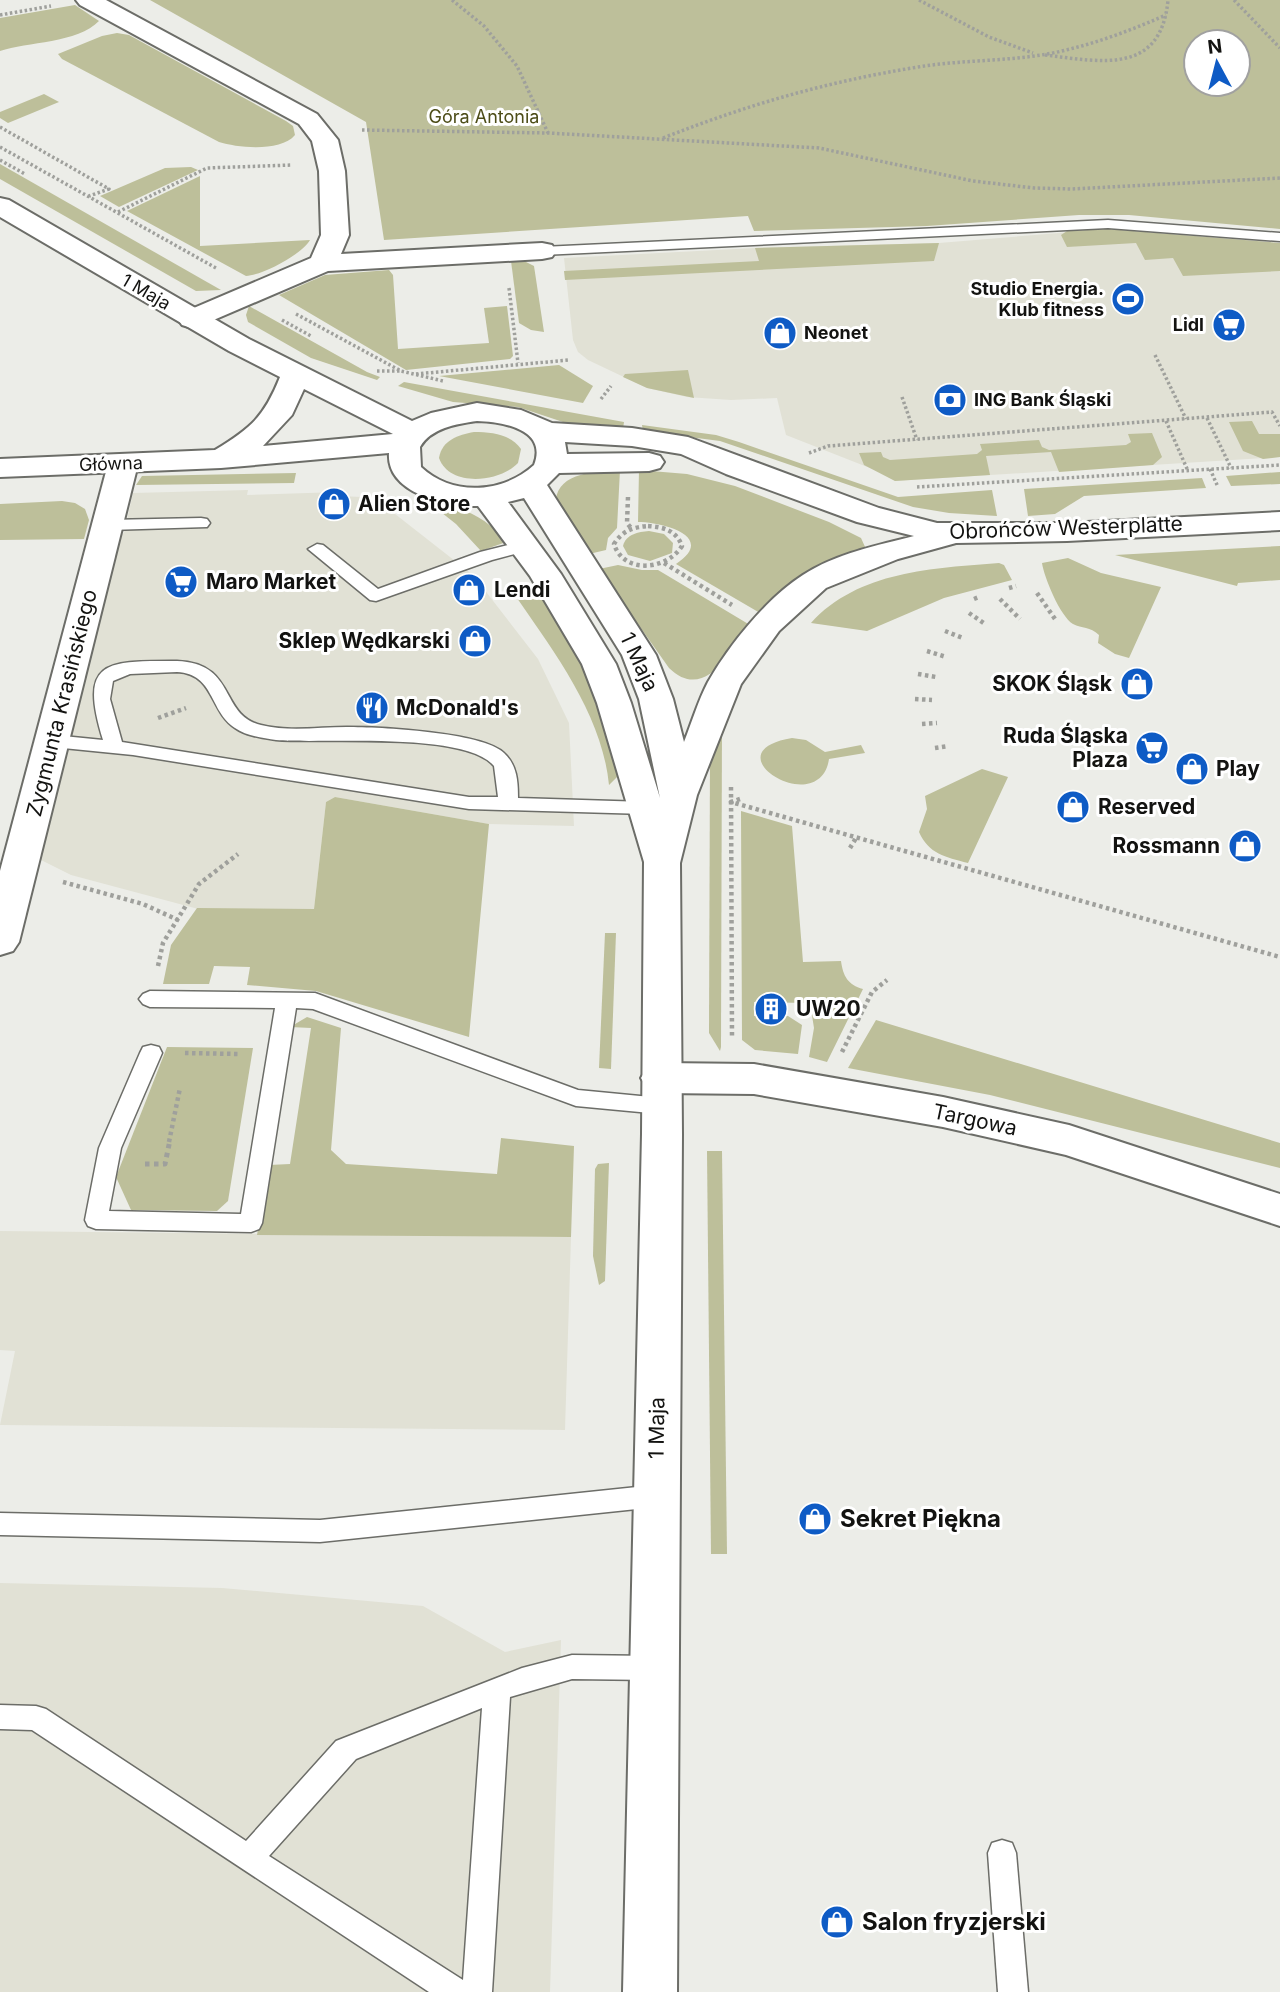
<svg xmlns="http://www.w3.org/2000/svg" width="1280" height="1992" viewBox="0 0 1280 1992" font-family="Inter,sans-serif">
  <style>
    .built { fill: #e1e1d5 }
    .green { fill: #bdbf9a; fill-rule: evenodd }
    .lines { fill: none; stroke-linecap: round; stroke-linejoin: round }
    .lane-casing { stroke: #6c6d68; stroke-width: 3 }
    .street-casing { stroke: #6c6d68; stroke-width: 4 }
    .secondary-casing { stroke: #6c6d68; stroke-width: 4 }
    .path-far2 { stroke: #9fa09c; stroke-width: 3.5; stroke-dasharray: 2.5 2.5; stroke-linecap: butt }
    .path-far1 { stroke: #9fa09c; stroke-width: 4.5; stroke-dasharray: 3.5 3.5; stroke-linecap: butt }
    .path { stroke: #9fa09c; stroke-width: 5; stroke-dasharray: 4.5 4.5; stroke-linecap: butt }
    .lane { fill: #fff; fill-rule: evenodd }
    .street { fill: #fff; fill-rule: evenodd }
    .secondary { fill: #fff; fill-rule: evenodd }
    .labels { text-anchor: middle; stroke-width: 6; stroke-linejoin: round; paint-order: stroke }
    .far-park-label { font-size: 18px; fill: #4d4d18; stroke: #fff }
    .far-poi-label { font-size: 18px; font-weight: bold; fill: #131311; stroke: #fff; text-anchor: end }
    .far-street-label { font-size: 18px; fill: #131311; stroke: #fff }
    .poi-label { font-size: 21px; font-weight: bold; fill: #131311; stroke: #fff; text-anchor: start }
    .street-label { font-size: 21px; fill: #131311; stroke: #fff }
    .near-poi-label { font-size: 24px; font-weight: bold; fill: #131311; stroke: #fff; text-anchor: start }
  </style>
  <rect width="100%" height="100%" fill="#ecede8"/>
  <g class="built">
    <path d="M1108 229 1280 243V457L895 481 880 472 786 435 777 398 731 400 687 397 647 388 588 360 578 352 573 340 564 258 755 248 939 243Z"/>
    <path d="M248 490 247 495 339 492 340 496 362 497 373 506 381 503 473 575 538 659 569 723 574 826 489 824 335 797 326 802 314 909 202 910 71 875 35 857 114 538 124 533 133 493Z"/>
    <path d="M0 1231 571 1237 565 1430 0 1425 15 1351 0 1350Z"/>
    <path d="M0 1583 222 1588 423 1606 505 1652 561 1640 550 1992H0Z"/>
  </g>
  <g class="green">
    <path d="M150 0H1280V229L1129 215H1079L927 226 754 231 748 216 384 240 366 122ZM1196 42H1238V84H1196Z"/>
    <path d="M75 5 99 21C78 43 27 42 0 51V18Z"/>
    <path d="M117 33 129 35 286 121 293 126 295 135C281 152 238 148 219 142L62 59 58 54 102 36Z"/>
    <path d="M44 94 59 102 8 123 0 118V112Z"/>
    <path d="M0 164 221 290 196 291 0 179Z"/>
    <path d="M191 167 198 170 119 207 100 196 165 168Z"/>
    <path d="M200 176V246L310 240C301 255 263 275 246 276L127 211Z"/>
    <path d="M1108 229 1280 243V271L1183 276 1173 258 1145 260 1136 243 1067 247 1061 235 1067 231Z"/>
    <path d="M939 243 934 261 565 280 564 271 759 261 755 248Z"/>
    <path d="M511 261H524L534 266 544 332 531 330 519 323Z"/>
    <path d="M389 270 393 275 398 349 489 343 484 308 507 306 513 356 510 359 406 370 279 295 325 275Z"/>
    <path d="M249 306 367 372 380 377 377 380 311 358 248 322 246 315Z"/>
    <path d="M559 365 593 386 583 403 439 376Z"/>
    <path d="M688 370 694 398 647 388 623 377 625 374Z"/>
    <path d="M404 382 624 422 623 429 569 424 518 407 453 402 398 386Z"/>
    <path d="M1252 421 1259 434H1280V457L1263 459 1243 451 1229 422Z"/>
    <path d="M642 425 716 435 739 442 898 497 992 490 997 516 949 513 913 507 720 441 643 431Z"/>
    <path d="M474 432C492 432 510 434 521 449L518 463C500 482 450 488 439 458 442 440 458 435 474 432Z"/>
    <path d="M1152 433 1162 457 1153 465 1059 472 1051 452 986 456 990 475 895 481 864 465 859 453 881 452 883 457 890 460 977 454 982 450 980 444 1039 440 1042 447 1049 450 1126 445 1131 442 1128 434Z"/>
    <path d="M620 470 617 528 608 538 606 550 589 554 556 500C558 472 598 471 620 470Z"/>
    <path d="M639 470 687 474 735 486 829 522 861 538 866 549 760 613 676 564C718 536 661 522 638 522Z"/>
    <path d="M1280 472V484L1231 486 1226 476Z"/>
    <path d="M296 473 294 483 136 485 142 476Z"/>
    <path d="M1202 478 1206 488 1084 496 1055 514 1028 516 1024 489Z"/>
    <path d="M62 501 75 503 85 509 89 520 84 539 0 540V504Z"/>
    <path d="M441 503C469 510 489 520 506 542L481 551 456 524 437 509Z"/>
    <path d="M649 531 664 534 673 543 672 553 650 561 628 555 623 546C626 534 638 532 649 531Z"/>
    <path d="M1280 546V580L1238 583 1237 586 1115 555Z"/>
    <path d="M1068 558 1101 573 1161 587 1129 658 1115 654 1098 643 1099 635C1090 626 1082 629 1073 624 1060 616 1044 577 1042 563Z"/>
    <path d="M999 563 1004 565 1012 580 944 598 867 631 811 623C858 571 934 568 999 563Z"/>
    <path d="M618 565 642 570H658L750 625C732 650 705 703 669 668L599 569Z"/>
    <path d="M536 585 582 661 600 705 620 774 609 785C602 713 552 649 512 591Z"/>
    <path d="M722 722 721 1047 720 1051 709 1033 710 754Z"/>
    <path d="M792 738 806 740 825 752 861 745 865 753 829 759C820 821 707 752 792 738Z"/>
    <path d="M982 769 1008 777 968 863C945 857 929 854 919 832L927 809 925 796Z"/>
    <path d="M335 797 489 824 469 1037 316 991 247 985 250 967 214 966 209 984H163L171 945 197 908 314 909 326 802Z"/>
    <path d="M741 811 792 826 803 962 841 961C843 976 848 985 863 989L827 1062 809 1057 814 1028 810 1003 754 1002V1016H788L802 1025 798 1054 755 1050 742 1040Z"/>
    <path d="M605 933H616L611 1069 599 1068Z"/>
    <path d="M307 1017 341 1028 331 1150 346 1164 497 1174 501 1138 574 1146 571 1237 257 1235 269 1165 290 1164 311 1028 290 1027Z"/>
    <path d="M876 1020 1280 1143V1168L990 1095 848 1068Z"/>
    <path d="M167 1047 253 1048 228 1201 217 1211 131 1210 116 1177Z"/>
    <path d="M707 1151H722L727 1554H711Z"/>
    <path d="M609 1163 605 1281 599 1285 593 1256 595 1169 598 1164Z"/>
  </g>
  <g class="lines">
    <defs>
      <g id="lane">
        <path d="M1108 220 1280 233V241L1108 228 542 255 535 251 542 247Z"/>
        <path d="M201 518 207 519 210 523 207 527 109 530 100 525 109 520Z"/>
        <path d="M524 541 530 542 533 546 530 550 492 560 376 601 370 600 308 549 317 544 323 545 378 589 480 552Z"/>
        <path d="M177 661C237 663 219 715 261 725 289 732 319 727 347 727 379 727 483 732 504 753 517 765 518 781 518 798L646 802 653 803 656 808 653 813 646 814 469 809 133 755 53 747 46 745 44 741 46 737 53 735 103 740C78 659 106 661 177 661ZM177 672C215 674 209 711 235 728 246 736 263 738 276 740 322 744 465 731 494 766L498 797H469L122 742 110 699 113 681 130 674Z"/>
        <path d="M150 991 315 993 578 1090 661 1098 669 1100 672 1106 669 1112 661 1114 576 1106 313 1009 296 1008 262 1223 259 1229 251 1232 96 1229 88 1226 85 1220 99 1148 140 1053 143 1047 151 1045 159 1047 162 1053 121 1148 109 1211 241 1214 275 1008 150 1007 143 1004 139 999 143 994Z"/>
        <path d="M656 1485 665 1488 669 1496 665 1504 656 1507 320 1542 0 1535V1513L320 1520Z"/>
        <path d="M572 1655 654 1656 663 1659 667 1668 663 1677 654 1680 572 1679 510 1697 492 1992H429L32 1730 0 1729V1705L36 1706 46 1709 246 1841 336 1741 522 1668ZM482 1708 463 1980 269 1856 356 1759Z"/>
        <path d="M1002 1840 1012 1843 1016 1853 1028 1992H998L988 1853 992 1843Z"/>
      </g>
      <g id="street">
        <path d="M76 0H106L317 114 338 140 345 171 349 235 341 254 542 243 552 245 556 251 552 257 542 259 328 271 202 325 192 328 182 325 178 319 182 313 311 258 321 235 319 171 312 141 299 124 80 5Z"/>
        <path d="M123 455 134 458 138 464 19 942 13 951 0 955V871L108 464 112 458Z"/>
        <path d="M661 1063 754 1064 943 1097 1069 1125 1280 1194V1226L1066 1155 943 1127 754 1094 661 1093 647 1088 641 1078 647 1068Z"/>
      </g>
      <path id="secondary" d="M0 198 9 200 249 339 412 421 431 413 477 403 521 410 552 423 632 428 688 437 879 508 937 523H1067L1280 512V530L1067 541 956 543 898 559 826 588 779 631 741 684 697 795 680 863 682 1134 677 1992H623L642 1134 644 862 597 703 582 664 530 576 478 506C448 507 386 494 389 453L221 468 0 477V459L215 450C251 428 264 417 280 377L229 351 0 217ZM304 389 393 434 263 446 292 415ZM477 421C503 422 548 429 534 465 503 493 453 497 421 467L420 447C431 428 456 424 477 421ZM565 442 632 446 681 454 726 474 857 522 914 536C878 545 835 554 803 575 767 598 729 645 708 682 698 701 692 722 684 742L673 699 656 655 547 485 559 473 649 471 660 468 664 462 660 456 649 453 567 454ZM524 498 622 655 639 699 660 798 631 703 616 664 561 574 508 502Z"/>
    </defs>
    <use href="#lane" class="lane-casing"/>
    <use href="#street" class="street-casing"/>
    <use href="#secondary" class="secondary-casing"/>
    <g class="path-far2">
      <path d="M452 0 484 26 517 66 548 133"/>
      <path d="M919 0 989 37 1033 53"/>
      <path d="M1234 0 1280 48"/>
      <path d="M0 15 51 6"/>
      <path d="M1045 55C1102 62 1161 75 1168 0"/>
      <path d="M0 127 109 189 89 196"/>
      <path d="M362 130 548 133 819 148 973 181 1034 188 1072 189 1280 178"/>
      <path d="M663 138C750 104 826 82 918 67 966 59 1019 62 1066 50 1100 42 1134 29 1166 15"/>
      <path d="M0 147 216 268"/>
      <path d="M0 160 25 174"/>
      <path d="M118 212 207 168 292 165"/>
      <path d="M509 288 518 363"/>
      <path d="M296 314 401 371 443 381"/>
      <path d="M282 320 311 336"/>
      <path d="M1155 355 1186 419"/>
      <path d="M377 371H400"/>
      <path d="M416 374 569 360"/>
      <path d="M902 397 917 440"/>
      <path d="M601 399 611 386"/>
      <path d="M1207 418 1231 468"/>
      <path d="M1166 421 1188 471"/>
      <path d="M809 453 828 446 1272 412 1280 426"/>
      <path d="M1210 469 1218 487"/>
      <path d="M917 487 1280 465"/>
    </g>
    <g class="path-far1">
      <path d="M628 497 627 523 631 528"/>
      <path d="M648 526C663 527 676 530 682 546 667 570 624 575 614 544 622 531 633 527 648 526Z"/>
      <path d="M664 563 732 605"/>
      <path d="M1009 588 1016 586"/>
      <path d="M1037 593 1055 619"/>
      <path d="M974 599 979 597"/>
      <path d="M1000 599 1020 619"/>
      <path d="M969 613 985 624"/>
      <path d="M945 631 963 638"/>
      <path d="M927 651 946 657"/>
      <path d="M918 674 936 677"/>
      <path d="M915 699 932 700"/>
      <path d="M158 718 186 708"/>
      <path d="M922 724 937 723"/>
      <path d="M935 748 948 746"/>
      <path d="M731 787 732 1038"/>
      <path d="M740 799 731 802 1280 957"/>
      <path d="M850 848 856 838"/>
      <path d="M63 882 143 904 178 920"/>
      <path d="M158 966 163 943 199 884 238 854"/>
      <path d="M842 1052 872 992 887 980"/>
      <path d="M185 1053 239 1054"/>
      <path d="M169 1142 180 1088"/>
    </g>
    <path class="path" d="M145 1164H165L170 1140"/>
    <use href="#lane" class="lane"/>
    <use href="#street" class="street"/>
    <use href="#secondary" class="secondary"/>
  </g>
  <defs>
    <symbol id="stadium-disc" viewBox="-11 -11 22 22"><circle r="9.5" fill="#0e5bc5" stroke="#fff"/><path d="M0-5a6.5 5 0 1 0 0 10a6.5 5 0 1 0 0-10ZM-3.5-1.8h7v3.6h-7Z" fill="#fff"/></symbol>
    <symbol id="supermarket-disc" viewBox="-11 -11 22 22"><circle r="9.5" fill="#0e5bc5" stroke="#fff"/><path d="M-6-5.5h2.5l.6 2H6L4.5 2H-2.5L-4.4-4H-6ZM-1.5 3.2a1.3 1.3 0 1 0 .1 0ZM3 3.2a1.3 1.3 0 1 0 .1 0Z" fill="#fff"/></symbol>
    <symbol id="shop-disc" viewBox="-11 -11 22 22"><circle r="9.5" fill="#0e5bc5" stroke="#fff"/><path d="M-5-2.5h2.3a2.7 3.5 0 0 1 5.4 0H5L5.5 6h-11ZM-1.5-2.5h3a1.5 2.3 0 0 0-3 0Z" fill="#fff"/></symbol>
    <symbol id="bank-disc" viewBox="-11 -11 22 22"><circle r="9.5" fill="#0e5bc5" stroke="#fff"/><path d="M-6-4H6V4H-6ZM0-2.3a2.3 2.3 0 1 0 0 4.6a2.3 2.3 0 1 0 0-4.6Z" fill="#fff"/></symbol>
    <symbol id="restaurant-disc" viewBox="-11 -11 22 22"><circle r="9.5" fill="#0e5bc5" stroke="#fff"/><path d="M-5-6h1v4h1v-4h1v4h1v-4h1v5L-1.5 .5V6h-2V.5L-5-1ZM5-6V6H3V1.5H1.5Q1.5-4 5-6Z" fill="#fff"/></symbol>
    <symbol id="building-disc" viewBox="-11 -11 22 22"><circle r="9.5" fill="#0e5bc5" stroke="#fff"/><path d="M-4-6H4V6H1V3H-1V6H-4ZM-2.5-4.3h1.7v1.8h-1.7ZM.8-4.3h1.7v1.8H.8ZM-2.5-1h1.7V.8h-1.7ZM.8-1h1.7V.8H.8Z" fill="#fff"/></symbol>
  </defs>
  <g fill-rule="evenodd">
    <use href="#stadium-disc" x="1109" y="280" width="38" height="38"/>
    <use href="#supermarket-disc" x="1210" y="306" width="38" height="38"/>
    <use href="#shop-disc" x="761" y="314" width="38" height="38"/>
    <use href="#bank-disc" x="931" y="381" width="38" height="38"/>
    <use href="#shop-disc" x="315" y="485" width="38" height="38"/>
    <use href="#supermarket-disc" x="162" y="563" width="38" height="38"/>
    <use href="#shop-disc" x="450" y="571" width="38" height="38"/>
    <use href="#shop-disc" x="456" y="622" width="38" height="38"/>
    <use href="#shop-disc" x="1118" y="665" width="38" height="38"/>
    <use href="#restaurant-disc" x="353" y="689" width="38" height="38"/>
    <use href="#supermarket-disc" x="1133" y="729" width="38" height="38"/>
    <use href="#shop-disc" x="1173" y="750" width="38" height="38"/>
    <use href="#shop-disc" x="1054" y="788" width="38" height="38"/>
    <use href="#shop-disc" x="1226" y="827" width="38" height="38"/>
    <use href="#building-disc" x="752" y="990" width="38" height="38"/>
    <use href="#shop-disc" x="796" y="1500" width="38" height="38"/>
    <use href="#shop-disc" x="818" y="1903" width="38" height="38"/>
  </g>
  <g class="labels">
    <g class="far-park-label">
      <text x="484" y="123">Góra Antonia</text>
    </g>
    <g class="far-poi-label">
      <text x="1104" y="295">Studio Energia.<tspan x="1104" dy="21">Klub fitness</tspan></text>
      <text x="1204" y="331">Lidl</text>
      <text x="804" y="339" text-anchor="start">Neonet</text>
      <text x="974" y="406" text-anchor="start">ING Bank Śląski</text>
    </g>
    <g class="far-street-label">
      <text transform="translate(146 292) rotate(30)" y="6">1 Maja</text>
      <text transform="translate(111 464) rotate(-2)" y="6">Główna</text>
    </g>
    <g class="poi-label">
      <text x="358" y="511">Alien Store</text>
      <text x="206" y="589">Maro Market</text>
      <text x="494" y="597">Lendi</text>
      <text x="450" y="648" text-anchor="end">Sklep Wędkarski</text>
      <text x="1112" y="691" text-anchor="end">SKOK Śląsk</text>
      <text x="396" y="715">McDonald's</text>
      <text x="1128" y="743" text-anchor="end">Ruda Śląska<tspan x="1128" dy="24">Plaza</tspan></text>
      <text x="1216" y="776">Play</text>
      <text x="1098" y="814">Reserved</text>
      <text x="1220" y="853" text-anchor="end">Rossmann</text>
      <text x="796" y="1016">UW20</text>
    </g>
    <g class="street-label">
      <text transform="translate(1066 528) rotate(-2)" y="7">Obrońców Westerplatte</text>
      <text transform="translate(639 662) rotate(65)" y="7">1 Maja</text>
      <text transform="translate(62 703) rotate(-76)" y="7">Zygmunta Krasińskiego</text>
      <text transform="translate(975 1120) rotate(12)" y="7">Targowa</text>
      <text transform="translate(657 1428) rotate(-89)" y="7">1 Maja</text>
    </g>
    <g class="near-poi-label">
      <text x="840" y="1527">Sekret Piękna</text>
      <text x="862" y="1930">Salon fryzjerski</text>
    </g>
  </g>
  <g transform="translate(1217 63) rotate(353)"><circle r="33" fill="#ffffff" stroke="#a1a1a0" stroke-width="2"/>
  <path d="M0-5L12 26L0 18L-12 26Z" fill="#0e5bc5"/>
  <text y="-10" font-size="19" font-weight="bold" text-anchor="middle" fill="#131311">N</text>
  </g>
</svg>
